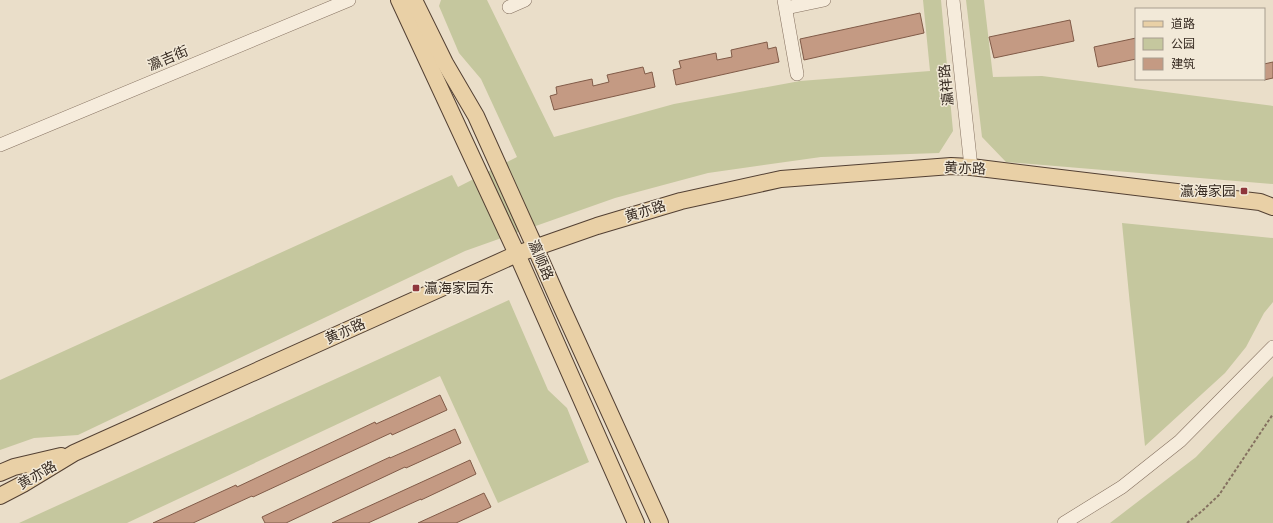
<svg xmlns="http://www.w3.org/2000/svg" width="1273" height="523" viewBox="0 0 1273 523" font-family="'Crimson Pro','Noto Sans SC',serif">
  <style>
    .green { fill: #c5c79e }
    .building { fill: #c49a83; stroke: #815b48 }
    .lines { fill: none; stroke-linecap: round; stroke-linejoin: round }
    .minor-casing { stroke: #857160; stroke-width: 14 }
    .major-casing { stroke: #534033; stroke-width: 18 }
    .path { stroke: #857160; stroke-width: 2; stroke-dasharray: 3 2; stroke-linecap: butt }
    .minor { stroke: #f6ecdc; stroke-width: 13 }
    .major { stroke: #e9d0a6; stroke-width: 16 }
    .poi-dot { fill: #8e363c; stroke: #f2e9d8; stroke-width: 1.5 }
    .labels { text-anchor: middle; stroke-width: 3; stroke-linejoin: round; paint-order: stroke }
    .street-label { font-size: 14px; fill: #372b22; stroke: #f2e9d8 }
    .poi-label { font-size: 14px; fill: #372b22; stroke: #f2e9d8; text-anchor: end }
  </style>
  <rect width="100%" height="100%" fill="#eadec9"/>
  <g class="green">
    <path d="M441 0H487L554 137 674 104 800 81 930 71 923 0H941L953 131 939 153 821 157 708 173 615 198 465 251 78 435 34 438 0 450V380L452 175 458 187 517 157 481 79 459 53 439 6Z"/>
    <path d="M966 0H984L993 77 1042 76 1273 106V184L1006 162 982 137Z"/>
    <path d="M1122 223 1273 238V302L1264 313 1246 347 1225 373 1145 446 1130 305Z"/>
    <path d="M509 300 548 390 567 408 589 462 498 503 440 376 127 523H19Z"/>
    <path d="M1273 376V523H1110L1196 457Z"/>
  </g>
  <g class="building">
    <path d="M920 13 924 33 804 60 800 39Z"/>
    <path d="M1070 20 1074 41 994 58 989 37Z"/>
    <path d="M1136 38V59L1098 67 1094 47Z"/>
    <path d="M767 42 768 49 776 47 779 62 676 85 673 70 681 68 679 61 716 53 717 60 732 57 731 50Z"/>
    <path d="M1273 62V78L1264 80V64Z"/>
    <path d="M643 67 645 74 652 72 655 87 554 110 550 96 557 94 556 87 592 79 593 86 609 82 607 75Z"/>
    <path d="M440 395 447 410 392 435 391 433 253 497 252 496 193 523H153L236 485 237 487 375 422 376 424Z"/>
    <path d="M455 429 461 443 406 468 405 467 286 523H265L262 517 390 457V458Z"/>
    <path d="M470 460 476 474 421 500V499L368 523H332Z"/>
    <path d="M484 493 491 507 456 523H418Z"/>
  </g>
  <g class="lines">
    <defs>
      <g id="minor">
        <path d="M784 0 797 74"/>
        <path d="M953 0 971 167"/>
        <path d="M509 7 525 0"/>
        <path d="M786 8 824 0"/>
        <path d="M0 145 349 0"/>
        <path d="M1064 523 1122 487 1180 441 1273 347"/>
      </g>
      <g id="major">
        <path d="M399 0 517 254 636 523"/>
        <path d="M414 0 445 63 476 116 535 247 558 299 660 523"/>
        <path d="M0 473 14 467 61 456"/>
        <path d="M0 496 23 484 74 453 517 254 597 226 681 201 781 179 951 166 971 167 1243 200 1260 202 1273 207"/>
      </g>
    </defs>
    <use href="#minor" class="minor-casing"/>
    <use href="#major" class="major-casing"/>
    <path class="path" d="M1187 523 1202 511 1219 495 1273 414"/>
    <use href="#minor" class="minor"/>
    <use href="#major" class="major"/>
  </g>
  <g class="poi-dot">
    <rect x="1240" y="187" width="8" height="8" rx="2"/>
    <rect x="412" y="284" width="8" height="8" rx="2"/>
  </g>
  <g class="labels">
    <g class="street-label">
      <text transform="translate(168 58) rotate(-23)" y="5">瀛吉街</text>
      <text transform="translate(946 85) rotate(-96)" y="5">瀛祥路</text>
      <text transform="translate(965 168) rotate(2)" y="5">黄亦路</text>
      <text transform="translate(645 211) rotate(-17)" y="5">黄亦路</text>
      <text transform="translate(541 260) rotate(67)" y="5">瀛顺路</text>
      <text transform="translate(345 331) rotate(-24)" y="5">黄亦路</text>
      <text transform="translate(37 475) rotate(-30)" y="5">黄亦路</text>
    </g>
    <g class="poi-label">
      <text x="1236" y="196">瀛海家园</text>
      <text x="424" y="293" text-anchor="start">瀛海家园东</text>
    </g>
  </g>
  <rect x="1135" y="8" width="130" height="72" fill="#f2e9d8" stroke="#a79d8f"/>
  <rect x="1143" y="21" width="20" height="6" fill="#e9d0a6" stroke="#a79d8f"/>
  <text x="1171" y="28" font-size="12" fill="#372b22">道路</text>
  <rect x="1143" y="38" width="20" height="12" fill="#c5c79e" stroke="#a79d8f"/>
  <text x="1171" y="48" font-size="12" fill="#372b22">公园</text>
  <rect x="1143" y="58" width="20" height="12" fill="#c49a83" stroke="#a79d8f"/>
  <text x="1171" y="68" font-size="12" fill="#372b22">建筑</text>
</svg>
